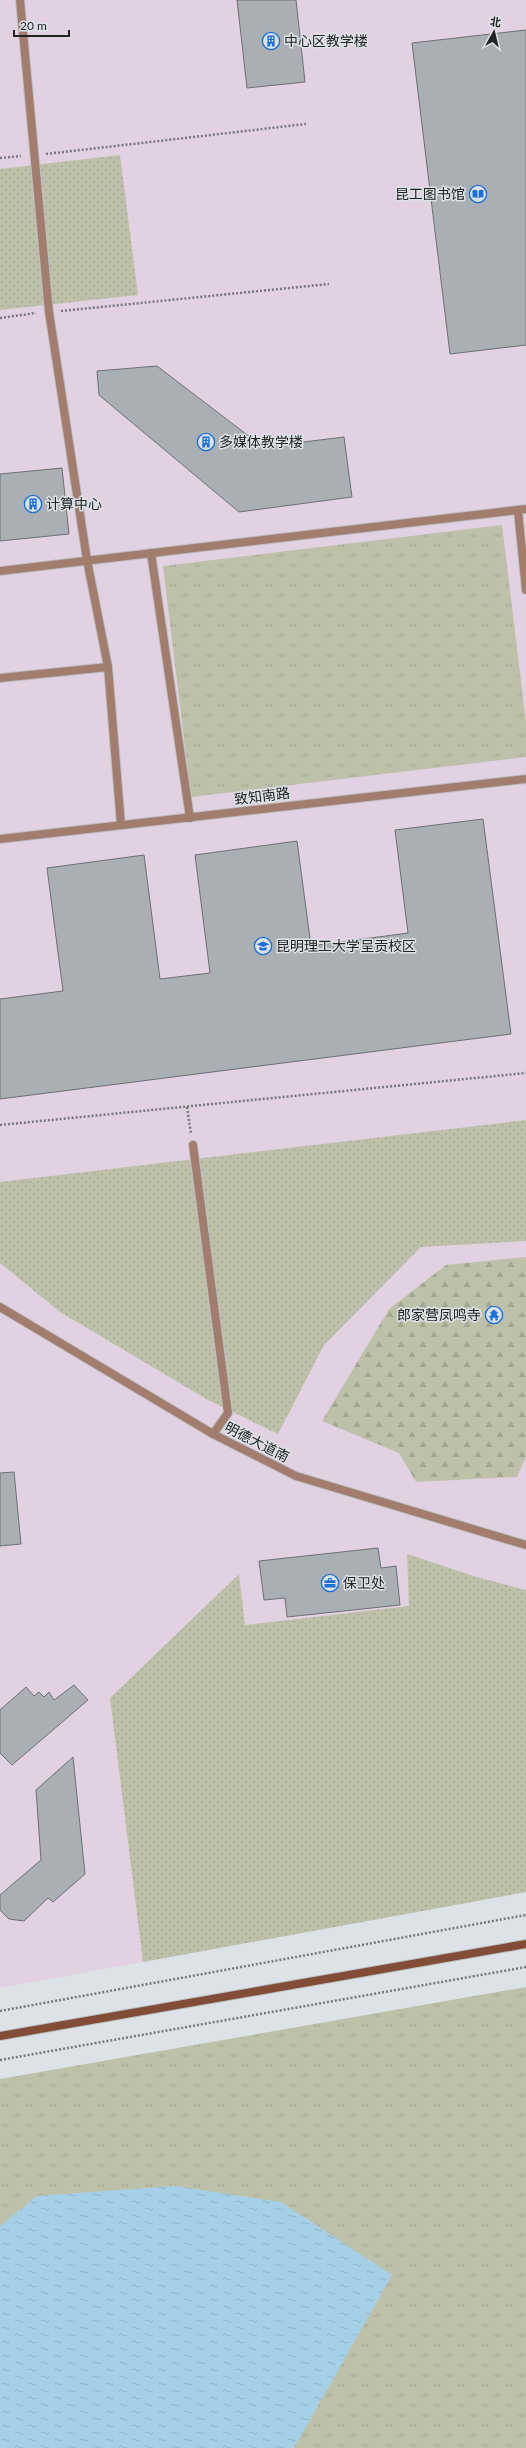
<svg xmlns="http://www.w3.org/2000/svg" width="526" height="2448" viewBox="0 0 526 2448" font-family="Lato,'Noto Sans SC',sans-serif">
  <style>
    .education { fill: #e2d1e3 }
    .grass { fill: url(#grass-dots) }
    .forest { fill: url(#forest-firs) }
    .park { fill: url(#park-tufts) }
    .water { fill: url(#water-ripples) }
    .building { fill: #aaafb3; stroke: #6c7074 }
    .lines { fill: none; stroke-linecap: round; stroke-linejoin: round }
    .lane-casing { stroke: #bbc0c3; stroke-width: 10 }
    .street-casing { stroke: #bbc0c3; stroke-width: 10 }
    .secondary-casing { stroke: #bbc0c3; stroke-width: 10 }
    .path { stroke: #76797c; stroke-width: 2.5; stroke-dasharray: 2 2; stroke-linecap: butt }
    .lane { stroke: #a27d6e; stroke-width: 8 }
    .street { stroke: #a27d6e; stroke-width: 8 }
    .secondary { stroke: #814d37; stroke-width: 8 }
    .labels { text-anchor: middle; stroke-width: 3; stroke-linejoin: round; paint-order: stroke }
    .poi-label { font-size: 14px; fill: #222325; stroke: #dde2e6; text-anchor: start }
    .street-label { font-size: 14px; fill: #222325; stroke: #dde2e6 }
  </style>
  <defs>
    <pattern id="grass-dots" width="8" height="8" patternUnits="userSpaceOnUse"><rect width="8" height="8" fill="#bec1a9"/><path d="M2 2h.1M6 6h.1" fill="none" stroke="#a3a691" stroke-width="1.8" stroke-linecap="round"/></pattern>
    <pattern id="forest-firs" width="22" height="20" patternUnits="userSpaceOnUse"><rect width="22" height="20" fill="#bec1a9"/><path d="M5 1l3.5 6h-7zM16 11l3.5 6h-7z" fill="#a3a691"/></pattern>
    <pattern id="park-tufts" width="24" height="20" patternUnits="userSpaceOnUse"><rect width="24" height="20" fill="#bec1a9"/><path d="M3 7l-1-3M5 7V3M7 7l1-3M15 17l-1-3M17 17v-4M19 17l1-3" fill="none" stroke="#a3a691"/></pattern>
    <pattern id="water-ripples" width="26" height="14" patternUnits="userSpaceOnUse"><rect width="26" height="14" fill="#a6d0e8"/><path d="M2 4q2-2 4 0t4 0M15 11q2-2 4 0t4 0" fill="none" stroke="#8fb2c7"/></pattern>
  </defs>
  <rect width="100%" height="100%" fill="#dde2e6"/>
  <path class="education" d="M0 0H526V1892L0 1988Z"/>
  <g class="grass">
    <path d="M120 155 138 295 0 310V169Z"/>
    <path d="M526 1120V1241L421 1247 324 1345 278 1434 208 1400 60 1312 0 1263V1182Z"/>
    <path d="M407 1554 477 1577 526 1590V1892L143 1962 110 1698 239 1574 245 1625 409 1606Z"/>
  </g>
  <path class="forest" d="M526 1257V1457L517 1477 416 1482 399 1453 322 1421 389 1309 446 1265Z"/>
  <g class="park">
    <path d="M502 525 526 722V757L191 797 163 566Z"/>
    <path d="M526 1987V2448H0V2079Z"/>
  </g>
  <path class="water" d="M175 2186 281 2202 392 2275 294 2448H0V2226L37 2196Z"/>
  <g class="building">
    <path d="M237 0H296L305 82 247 88Z"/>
    <path d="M526 30V345L450 354 412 43Z"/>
    <path d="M157 366 263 447 344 437 352 497 239 512 99 395 97 371Z"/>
    <path d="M62 468 69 534 0 541V474Z"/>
    <path d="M483 819 511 1034 0 1099V999L63 991 47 868 144 855 160 979 210 973 195 855 297 841 311 946 408 933 395 830Z"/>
    <path d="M14 1472 21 1544 0 1546V1473Z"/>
    <path d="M378 1548 381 1568 396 1566 400 1605 287 1617 285 1598 264 1600 259 1561Z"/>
    <path d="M74 1685 88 1700 12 1765 0 1753V1710L26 1687 34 1696 39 1692 44 1697 49 1692 54 1700Z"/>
    <path d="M73 1757 85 1874 53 1902 48 1898 24 1921 9 1919 0 1910V1895L41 1860 36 1790Z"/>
  </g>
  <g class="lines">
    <defs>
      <g id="lane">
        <path d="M20 0 49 312 87 560 108 667"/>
        <path d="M518 511 526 590"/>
        <path d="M151 553 190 818"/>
        <path d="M0 571 526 509"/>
        <path d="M0 678 108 667 121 825"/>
        <path d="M193 1145 228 1413 213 1434"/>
      </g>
      <g id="street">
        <path d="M0 839 526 779"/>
        <path d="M0 1307 213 1434 296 1476 526 1545"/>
      </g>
      <path id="secondary" d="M0 2036 526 1944"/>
    </defs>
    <use href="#lane" class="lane-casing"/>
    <use href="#street" class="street-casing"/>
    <use href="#secondary" class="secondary-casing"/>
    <g class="path">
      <path d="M46 154 306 124"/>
      <path d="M0 158 21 156"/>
      <path d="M61 311 329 284"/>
      <path d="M0 318 36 313"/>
      <path d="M187 1107 191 1134"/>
      <path d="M0 1125 526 1073"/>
      <path d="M0 2011 526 1915"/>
      <path d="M0 2060 526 1967"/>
    </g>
    <use href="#lane" class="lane"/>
    <use href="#street" class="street"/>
    <use href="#secondary" class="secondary"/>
  </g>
  <defs>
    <symbol id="building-ring" viewBox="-11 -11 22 22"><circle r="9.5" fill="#dde2e6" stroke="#1b70da" stroke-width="1.5"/><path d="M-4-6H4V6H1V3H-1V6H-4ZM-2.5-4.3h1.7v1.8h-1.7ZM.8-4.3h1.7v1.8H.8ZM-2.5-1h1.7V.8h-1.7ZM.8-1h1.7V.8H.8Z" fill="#1b70da"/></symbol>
    <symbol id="library-ring" viewBox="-11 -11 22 22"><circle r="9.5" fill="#dde2e6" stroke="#1b70da" stroke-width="1.5"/><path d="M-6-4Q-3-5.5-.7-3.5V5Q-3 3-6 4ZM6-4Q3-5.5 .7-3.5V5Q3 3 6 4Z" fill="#1b70da"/></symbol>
    <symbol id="university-ring" viewBox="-11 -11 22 22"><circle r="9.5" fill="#dde2e6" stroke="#1b70da" stroke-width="1.5"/><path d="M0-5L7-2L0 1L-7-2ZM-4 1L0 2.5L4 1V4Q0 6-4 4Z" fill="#1b70da"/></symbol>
    <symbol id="temple-ring" viewBox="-11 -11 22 22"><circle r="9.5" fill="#dde2e6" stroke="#1b70da" stroke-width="1.5"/><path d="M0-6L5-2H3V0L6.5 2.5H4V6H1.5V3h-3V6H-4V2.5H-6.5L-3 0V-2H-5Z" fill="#1b70da"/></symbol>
    <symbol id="office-ring" viewBox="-11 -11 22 22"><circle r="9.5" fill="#dde2e6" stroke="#1b70da" stroke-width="1.5"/><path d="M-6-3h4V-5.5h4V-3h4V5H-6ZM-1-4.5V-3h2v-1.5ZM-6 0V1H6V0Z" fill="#1b70da"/></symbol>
  </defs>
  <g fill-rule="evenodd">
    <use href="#building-ring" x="261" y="31" width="20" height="20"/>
    <use href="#library-ring" x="468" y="184" width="20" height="20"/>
    <use href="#building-ring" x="196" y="432" width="20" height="20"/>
    <use href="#building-ring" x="23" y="494" width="20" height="20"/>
    <use href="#university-ring" x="253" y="936" width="20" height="20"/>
    <use href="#temple-ring" x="484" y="1305" width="20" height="20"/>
    <use href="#office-ring" x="320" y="1573" width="20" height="20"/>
  </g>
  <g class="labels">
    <g class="poi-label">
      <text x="284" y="46">中心区教学楼</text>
      <text x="465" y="199" text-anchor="end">昆工图书馆</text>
      <text x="219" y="447">多媒体教学楼</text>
      <text x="46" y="509">计算中心</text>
      <text x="276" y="951">昆明理工大学呈贡校区</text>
      <text x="481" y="1320" text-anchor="end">郎家营凤鸣寺</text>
      <text x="343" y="1588">保卫处</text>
    </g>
    <g class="street-label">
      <text transform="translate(262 796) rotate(-7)" y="5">致知南路</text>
      <text transform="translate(257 1442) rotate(27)" y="5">明德大道南</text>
    </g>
  </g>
  <g transform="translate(494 32) rotate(8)" stroke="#dde2e6" stroke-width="3" paint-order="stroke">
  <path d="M0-3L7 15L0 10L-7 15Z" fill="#222325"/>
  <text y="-6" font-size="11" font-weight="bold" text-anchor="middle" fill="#222325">北</text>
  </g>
  <path d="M14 30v6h55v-6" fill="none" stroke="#222325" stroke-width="2"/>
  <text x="20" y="30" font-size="12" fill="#222325" stroke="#dde2e6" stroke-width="3" paint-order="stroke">20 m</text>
</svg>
